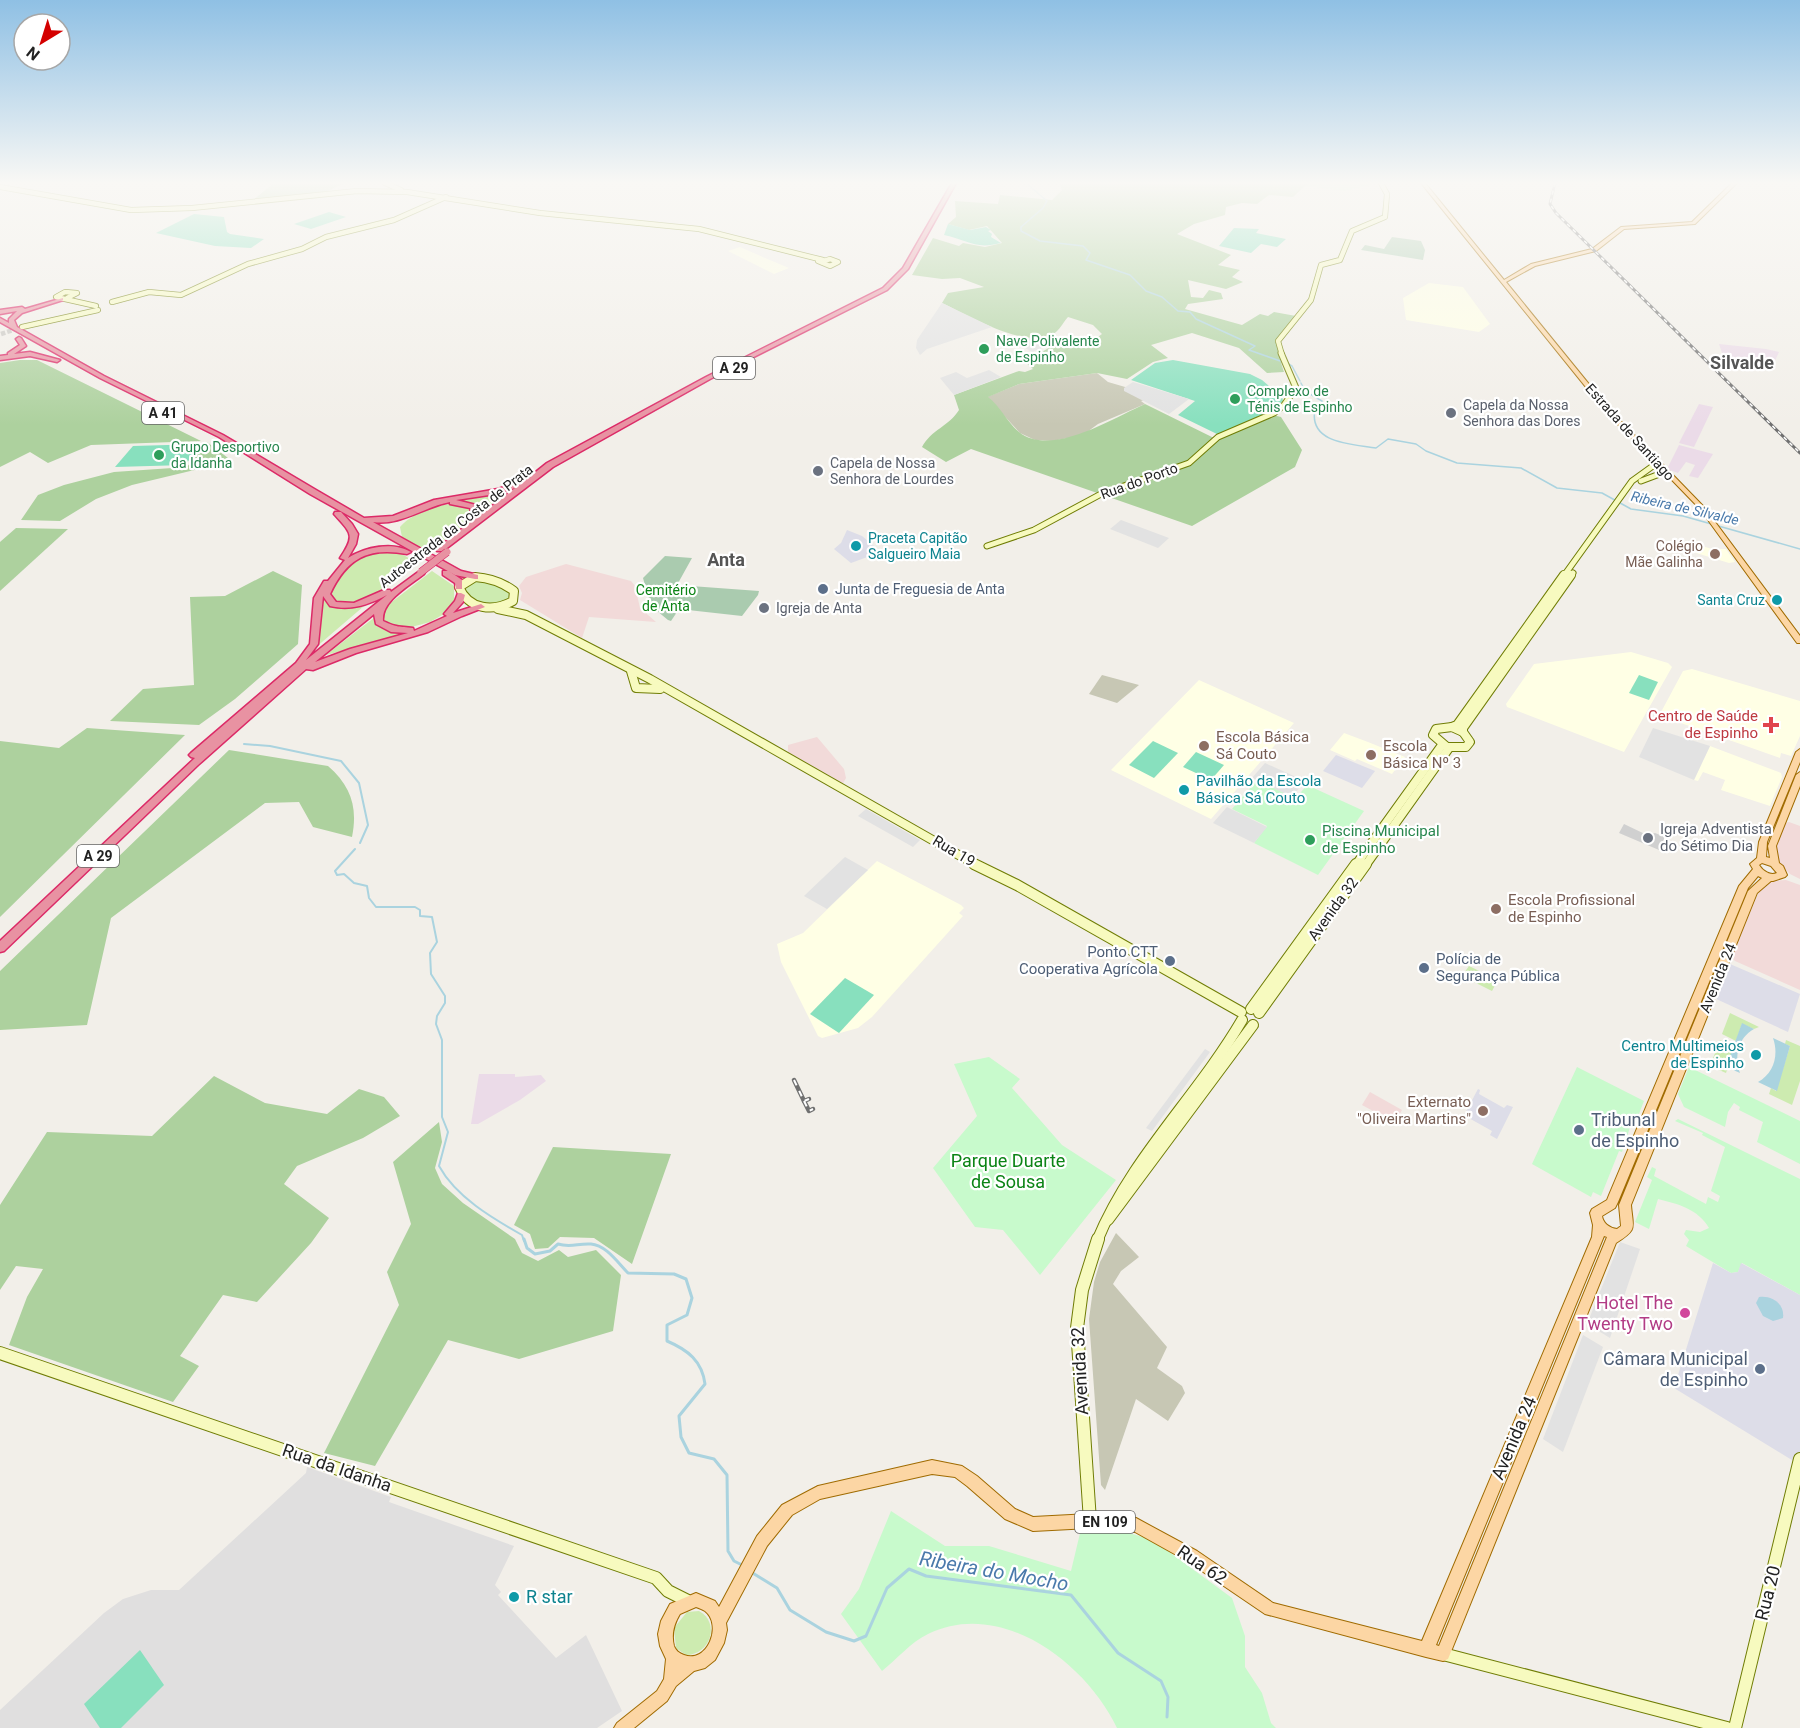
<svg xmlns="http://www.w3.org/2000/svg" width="1800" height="1728" viewBox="0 0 1800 1728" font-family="Roboto,sans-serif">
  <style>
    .residential { fill: #e0dfdf }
    .commercial { fill: #f2dad9 }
    .industrial { fill: #ebdbe8 }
    .education { fill: #ffffe5 }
    .religious { fill: #d0d0d0 }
    .construction { fill: #c7c7b4 }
    .grass { fill: #cdebb0 }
    .forest { fill: #add19e }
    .cemetery { fill: #aacbaf }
    .park { fill: #c8facc }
    .pitch { fill: #88e0be }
    .parking { fill: #e2e2e2 }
    .plaza { fill: #dddde8 }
    .water { fill: #aad3df }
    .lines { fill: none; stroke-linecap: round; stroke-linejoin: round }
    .stream-far2 { stroke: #aad3df; stroke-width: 1.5 }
    .stream-far1 { stroke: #aad3df; stroke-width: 2 }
    .stream { stroke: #aad3df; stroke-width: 3 }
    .secondary-tunnel { stroke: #c8c6c1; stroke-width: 4.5; stroke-dasharray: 4.5 2; stroke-linecap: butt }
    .secondary-far4-casing { stroke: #707d05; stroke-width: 6 }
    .secondary-far3-casing { stroke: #707d05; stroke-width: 7 }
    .secondary-far2-casing { stroke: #707d05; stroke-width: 10 }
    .secondary-far1-casing { stroke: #707d05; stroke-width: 12 }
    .secondary-casing { stroke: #707d05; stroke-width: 14 }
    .primary-casing { stroke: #a06b00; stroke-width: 2 }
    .motorway-casing { stroke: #dc2a67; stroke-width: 3 }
    .secondary-far4 { stroke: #f7fabf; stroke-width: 4.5 }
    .secondary-far3 { stroke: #f7fabf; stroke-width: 5 }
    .secondary-far2 { stroke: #f7fabf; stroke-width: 8 }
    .secondary-far1 { stroke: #f7fabf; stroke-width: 10 }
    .secondary { stroke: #f7fabf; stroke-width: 12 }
    .primary { fill: #fcd6a4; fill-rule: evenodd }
    .motorway { fill: #e892a2; fill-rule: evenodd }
    .rail-far1-casing { stroke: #707070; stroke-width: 3 }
    .rail-casing { stroke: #707070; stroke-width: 4.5 }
    .rail-far1 { stroke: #fff; stroke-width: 1.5; stroke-dasharray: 4; stroke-linecap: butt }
    .rail { stroke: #fff; stroke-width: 2; stroke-dasharray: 6; stroke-linecap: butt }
    .motorway-bridge-casing { stroke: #dc2a67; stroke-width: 8; stroke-linecap: butt }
    .motorway-bridge { stroke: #e892a2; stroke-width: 7 }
    .leisure-dot { fill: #2e9e5b; stroke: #fff; stroke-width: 2 }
    .worship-dot { fill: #6b7280; stroke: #fff; stroke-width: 2 }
    .culture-dot { fill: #0f9aa8; stroke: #fff; stroke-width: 2 }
    .education-dot { fill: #8d6e63; stroke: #fff; stroke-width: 2 }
    .service-dot { fill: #5c6f8a; stroke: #fff; stroke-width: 2 }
    .health-dot { fill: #e0444e; stroke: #fff; stroke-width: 2 }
    .hotel-dot { fill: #d1479c; stroke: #fff; stroke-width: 2 }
    .labels { text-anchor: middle; stroke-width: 4.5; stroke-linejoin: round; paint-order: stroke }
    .far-leisure-label { font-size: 14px; fill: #27864d; stroke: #fff; text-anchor: start }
    .shield { fill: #fff; stroke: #646464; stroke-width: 1.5 }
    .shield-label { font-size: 14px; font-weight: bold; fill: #222 }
    .far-worship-label { font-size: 14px; fill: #5b616d; stroke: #fff; text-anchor: start }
    .far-street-label { font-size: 14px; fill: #222; stroke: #fff }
    .far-water-label { font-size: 14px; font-style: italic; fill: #4a7aab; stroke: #fff }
    .far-culture-label { font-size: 14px; fill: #0d838f; stroke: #fff; text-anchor: start }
    .far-education-label { font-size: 14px; fill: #785e54; stroke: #fff; text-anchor: end }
    .far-service-label { font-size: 14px; fill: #4e5e75; stroke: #fff; text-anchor: start }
    .far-park-label { font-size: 14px; fill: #0c8416; stroke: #fff }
    .health-label { font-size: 15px; fill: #be3a42; stroke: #fff; text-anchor: end }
    .education-label { font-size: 15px; fill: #785e54; stroke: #fff; text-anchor: start }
    .culture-label { font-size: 15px; fill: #0d838f; stroke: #fff; text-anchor: start }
    .worship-label { font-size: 15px; fill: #5b616d; stroke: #fff; text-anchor: start }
    .leisure-label { font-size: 15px; fill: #27864d; stroke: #fff; text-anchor: start }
    .street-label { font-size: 15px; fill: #222; stroke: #fff }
    .service-label { font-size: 15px; fill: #4e5e75; stroke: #fff; text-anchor: end }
    .far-district-label { font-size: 18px; font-weight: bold; fill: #555; stroke: #fff }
    .near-service-label { font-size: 18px; fill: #4e5e75; stroke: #fff; text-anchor: start }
    .near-park-label { font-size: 18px; fill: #0c8416; stroke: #fff }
    .near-hotel-label { font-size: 18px; fill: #b23c85; stroke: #fff; text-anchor: end }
    .near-street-label { font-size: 18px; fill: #222; stroke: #fff }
    .near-culture-label { font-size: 18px; fill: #0d838f; stroke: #fff; text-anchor: start }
    .near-water-label { font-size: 20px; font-style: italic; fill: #4a7aab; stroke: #fff }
  </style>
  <rect width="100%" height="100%" fill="#f2efe9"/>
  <path class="residential" d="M307 1467 391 1497 389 1502 514 1546 495 1585 501 1592 498 1595 556 1658 586 1635 622 1711 597 1728H0V1710L104 1613 123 1599 151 1590H179L306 1473Z"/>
  <g class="commercial">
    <path d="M566 564 631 581 635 586 640 608 656 622 589 617 582 638 520 600 522 593 519 586 526 577Z"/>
    <path d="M817 737 844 769 846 778 842 785 788 754V745Z"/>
    <path d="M1789 822 1800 826V879L1790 874 1777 861 1775 848 1785 823Z"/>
    <path d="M1786 880 1800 885V990L1735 961 1731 957 1760 889 1771 881Z"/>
    <path d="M1370 1092 1402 1110 1395 1123 1362 1105Z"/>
  </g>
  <g class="industrial">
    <path d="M1719 344 1766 349 1779 352 1772 367 1723 356Z"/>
    <path d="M1699 404 1713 407 1694 447 1679 443Z"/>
    <path d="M1679 445 1713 454 1698 478 1689 476 1695 465 1686 462 1678 473 1667 469Z"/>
    <path d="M479 1074H515V1077L541 1075 546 1081 520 1100 478 1124H471Z"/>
  </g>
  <g class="education">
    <path d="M740 247 765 258 789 268 774 274 728 251Z"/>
    <path d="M1429 283 1463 287 1490 324 1479 332 1406 320 1403 298Z"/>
    <path d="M1686 541 1712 549H1726L1735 562 1729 563 1683 549Z"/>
    <path d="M1631 652 1668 663 1672 667 1624 752 1507 707 1506 704 1534 664Z"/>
    <path d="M1692 669 1800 701V736L1791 756 1781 753 1780 758 1661 716 1660 714 1683 671Z"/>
    <path d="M1199 680 1294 723 1211 819 1111 770Z"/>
    <path d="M1344 733 1368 742 1405 757 1392 774 1357 759 1355 761 1330 750Z"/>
    <path d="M1710 746 1781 773 1782 777 1770 806 1721 790 1725 780 1703 772 1698 781 1694 780Z"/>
    <path d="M877 861 961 905 964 908 959 913 963 916 872 1017 858 1028 822 1038 818 1036 781 962 777 944 803 933Z"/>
  </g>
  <path class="religious" d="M1624 824 1647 835 1655 833 1665 837 1659 850 1619 833Z"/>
  <g class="construction">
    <path d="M1097 373 1108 382 1132 389 1150 398 1141 401 1145 404 1098 424 1083 435 1053 441 1035 440 1020 433 987 397 1019 384Z"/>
    <path d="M1102 675 1139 685 1117 703 1089 694Z"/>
    <path d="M1116 1233 1139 1257 1121 1271 1113 1284 1167 1347 1157 1368 1182 1386 1185 1393 1168 1421 1136 1399 1105 1490 1101 1485 1089 1319 1094 1282 1100 1262Z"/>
  </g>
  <g class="grass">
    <path d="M510 490 480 513C473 501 460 500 447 501Z"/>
    <path d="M451 504 467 507 473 512V517L429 553 402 537 400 527C411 514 434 505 451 504Z"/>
    <path d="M373 550 400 553 417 563C395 579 365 614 334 601L331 595C333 573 355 559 373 550Z"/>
    <path d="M432 571 454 586V604L449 611 430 622 404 629 384 623 382 619 384 608Z"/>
    <path d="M484 579 505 587 511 594V599C495 610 471 605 463 587L468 582Z"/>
    <path d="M323 595C329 613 350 608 364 606L315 648 319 632Z"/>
    <path d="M375 617 376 620 411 631 421 630 326 655Z"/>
    <path d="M1469 966 1498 980 1492 991 1462 976Z"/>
    <path d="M1730 1013 1759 1027 1754 1029 1742 1024 1736 1041 1722 1034Z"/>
    <path d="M1720 1040 1734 1047 1726 1073 1710 1066Z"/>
    <path d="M1786 1040 1800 1046V1081L1792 1105 1769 1094 1771 1088 1776 1091 1790 1046 1785 1044Z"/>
    <path d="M699 1611C721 1623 710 1655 686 1655L676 1648 674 1628 687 1612Z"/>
  </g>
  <g class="forest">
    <path d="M274 183H345L323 193 253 200Z"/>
    <path d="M1059 183 1307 184 1293 197 1269 195 1257 204 1242 203 1226 207 1225 215 1194 224 1177 234 1231 255 1218 265 1240 270 1232 277 1243 282 1226 289 1188 280 1191 297 1203 298 1209 290 1221 293 1223 299 1188 304 1185 309 1242 325 1260 314 1268 316 1274 312 1296 316C1275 340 1274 341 1284 372L1267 373 1239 348 1192 333 1151 345 1168 358 1153 362 1127 379 1097 373 1019 384 988 397C1000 406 1007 422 1019 432 1051 458 1113 418 1145 404L1216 439 1273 415 1281 417 1302 450 1295 467 1192 526 971 449 946 462 922 447C931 430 949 426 959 410L954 395 1019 371 1025 372 1033 369 1025 362 1057 343 1092 341 1102 334 1093 325 1068 317C1064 321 1061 328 1056 332 1031 353 967 315 942 303L948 293 984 287 960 278 942 279 912 275 933 238 959 246 963 243 985 247 1002 243 987 226 969 230 948 224 956 217 955 201 998 204 1000 195 1052 200 1062 190Z"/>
    <path d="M20 360H37L201 441 91 445 48 463 30 452 0 467V363Z"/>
    <path d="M207 442 232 461 132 485 96 499 60 521 21 520 38 495 64 485 114 472 187 467Z"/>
    <path d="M16 528 68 529 0 591V542Z"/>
    <path d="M273 571 302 585 298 644 235 699 199 725 110 721 143 689 194 685 190 597 225 596Z"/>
    <path d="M87 728 185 735 0 917V741L59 748Z"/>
    <path d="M229 750 328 766C351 786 358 807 352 837L313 827 299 802 265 803 111 918 87 1025 0 1030V971Z"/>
    <path d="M214 1076 265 1103 327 1114 359 1089 384 1097 400 1116 363 1138 297 1166 284 1184 329 1218 311 1243 257 1302 223 1295 180 1356 199 1366 173 1402 9 1345 27 1297 43 1269 16 1266 0 1290V1205L47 1132 152 1136Z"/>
    <path d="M439 1122 442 1142 435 1168 442 1184 463 1203 515 1239 522 1253 538 1261 559 1250 568 1257 596 1250 621 1275 613 1331 519 1359 448 1340 375 1466 324 1453 399 1305 387 1272 411 1224 393 1162Z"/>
    <path d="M553 1147 671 1154 632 1264 594 1238 560 1237 548 1248 535 1249 530 1234 514 1225Z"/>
  </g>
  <g class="cemetery">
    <path d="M1392 237 1421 241 1425 250 1423 260 1361 250 1365 245 1384 249Z"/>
    <path d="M665 556 692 558 677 585 759 591 758 595 742 616 679 609 671 621 668 620 651 606 643 578Z"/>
  </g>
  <g class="park">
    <path d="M1308 183H1379L1345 191 1305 186Z"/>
    <path d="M1257 780 1296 798 1307 785 1364 811 1318 875 1254 843 1267 826 1232 809Z"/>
    <path d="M989 1057 1020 1079 1012 1088 1062 1145 1116 1180 1040 1275 1003 1230 975 1227 933 1168 977 1116 954 1064Z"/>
    <path d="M1577 1067 1644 1101 1637 1119 1633 1118 1622 1152 1619 1151 1601 1196 1593 1192 1591 1197 1532 1164Z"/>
    <path d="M1689 1067 1800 1121V1164L1757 1142 1763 1122 1739 1110 1740 1107 1734 1103 1728 1112 1725 1127 1684 1107 1678 1094Z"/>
    <path d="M1678 1119 1800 1179V1295L1742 1263 1738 1272 1731 1273 1686 1246 1689 1240 1684 1234 1686 1230 1700 1232 1709 1228C1698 1209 1678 1204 1658 1199L1649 1229 1635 1222 1652 1180 1647 1177 1652 1167 1656 1169 1654 1176 1706 1204 1708 1197 1718 1202 1720 1196 1711 1191 1725 1147 1702 1135 1703 1133 1675 1121Z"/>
    <path d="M891 1511 945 1546H989L1071 1571 1081 1529 1112 1528 1153 1540 1232 1598 1245 1636V1667L1262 1693 1271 1723 1276 1728H1117C1086 1663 1001 1598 928 1634 911 1642 896 1660 882 1671L841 1614 859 1589Z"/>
  </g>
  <g class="pitch">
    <path d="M329 212 346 217 311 229 294 224Z"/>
    <path d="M194 214 224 217 227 232 230 234 264 239 251 248 215 246 156 233Z"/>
    <path d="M948 224 970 230 986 227 991 230 988 231 992 234 991 237 1001 243C975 250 968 240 944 235Z"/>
    <path d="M1234 228 1259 229 1256 233 1286 239 1277 247 1261 244 1251 253 1219 246Z"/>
    <path d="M1173 360 1250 374 1262 380 1282 397 1283 401 1272 412 1219 435 1178 415 1195 401 1131 380 1155 363Z"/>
    <path d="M202 444 185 465 115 467 133 446Z"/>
    <path d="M1639 675 1658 682 1649 700 1629 693Z"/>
    <path d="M1153 741 1178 753 1154 778 1129 765Z"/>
    <path d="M1196 752 1224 765 1211 780 1183 767Z"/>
    <path d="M845 978 874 995 839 1033 810 1014Z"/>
    <path d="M140 1650 164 1685 121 1728H100L84 1704Z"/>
  </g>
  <g class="parking">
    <path d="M942 303 992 327 927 349 920 355 916 348 917 340Z"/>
    <path d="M1044 337 1054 343 1032 352 1010 339Z"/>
    <path d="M989 370 1001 377 954 395 940 378 956 372 967 378Z"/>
    <path d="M1133 382 1189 399 1169 414 1124 391V388Z"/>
    <path d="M1121 520 1169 538 1158 548 1110 529Z"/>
    <path d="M1653 728 1710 746 1694 780 1639 757Z"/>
    <path d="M1265 763 1305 781 1292 797 1252 778Z"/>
    <path d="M1227 807 1267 827 1254 843 1213 823Z"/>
    <path d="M866 809 920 840 913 847 858 816Z"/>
    <path d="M845 857 868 870 827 909 804 896Z"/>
    <path d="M1205 1049 1210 1052 1152 1131 1146 1128Z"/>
    <path d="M1620 1242 1640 1249 1610 1338 1587 1324Z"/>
    <path d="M1583 1335 1603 1347 1563 1452 1543 1439Z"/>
  </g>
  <g class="plaza">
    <path d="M847 530 862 536 881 552 851 563 834 549 841 543Z"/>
    <path d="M1336 755 1375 771 1362 788 1323 771Z"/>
    <path d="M1730 964 1800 994 1788 1032 1714 998Z"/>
    <path d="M1478 1089 1480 1090 1479 1094 1504 1108 1507 1105 1513 1107 1497 1139 1490 1135 1492 1131 1467 1117 1464 1121 1462 1119Z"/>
    <path d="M1713 1263 1731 1273 1738 1272 1741 1263 1800 1295V1465L1674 1388Z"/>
  </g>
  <g class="water">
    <path d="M1742 1023 1754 1029C1738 1038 1734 1056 1740 1073L1731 1069 1732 1061 1726 1067Z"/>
    <path d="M1773 1038 1790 1046 1777 1091 1758 1082C1774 1073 1779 1055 1773 1038Z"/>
    <path d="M1759 1297C1772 1295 1785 1304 1783 1318L1773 1321 1763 1316 1756 1303Z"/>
  </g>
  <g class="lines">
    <g class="stream-far2">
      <path d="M1026 183 1047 201 1043 208 1021 227V231L1040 241 1083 246 1090 253 1086 260 1130 275 1146 291 1162 297 1178 311 1190 312 1196 319 1255 346 1249 350 1283 362"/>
      <path d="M1287 363 1292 366 1300 381"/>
      <path d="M1301 383 1305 391 1322 401 1323 405 1315 409C1308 444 1353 444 1376 448L1388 439 1416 444 1426 451 1457 463 1521 468 1557 488 1602 493 1631 509 1683 516 1800 549"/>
    </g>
    <g class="stream-far1">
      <path d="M244 744 270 746 341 761 359 783 368 825 360 843"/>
      <path d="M355 849 335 871 337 875 344 874 354 883 367 886 369 898 376 907H415L420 910V916L432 917 437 942 430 953 431 974 445 996V1003L437 1016 436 1024 442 1040V1117L448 1132 439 1166C456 1197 492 1218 522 1235L524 1241"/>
    </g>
    <g class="stream">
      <path d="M524 1239 527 1248 535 1254 550 1251 558 1244C571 1248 578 1243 591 1244 606 1245 618 1263 628 1273L674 1274 686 1279 692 1298 687 1315 667 1325V1341C688 1350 702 1361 705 1384L679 1416 681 1437 689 1453 714 1459 727 1475 728 1551 734 1561 742 1565"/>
      <path d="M751 1572 777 1588 790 1610 826 1632 854 1641 866 1636 887 1588 909 1569 926 1576 1071 1595 1118 1653 1161 1681 1168 1697 1167 1717"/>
    </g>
    <path class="secondary-tunnel" d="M1 334 22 327"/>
    <defs>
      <g id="secondary-far4">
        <path d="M385 183 401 190"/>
        <path d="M0 187 131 210 192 208 357 191 407 192 540 213 699 229 823 260"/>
        <path d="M818 261 830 266 838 262 830 259 821 262"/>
        <path d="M67 298 77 293 65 292 56 297 96 306"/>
        <path d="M112 302 149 292 181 295 248 264 302 249 326 237 394 220 446 197"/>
        <path d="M22 327 98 310"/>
        <path d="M1282 355 1278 341 1311 300 1321 265 1340 260 1352 231 1385 217 1387 194 1381 183"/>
      </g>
      <g id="secondary-far3">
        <path d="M1641 481 1665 472"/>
        <path d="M987 546 1034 530 1101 494 1189 463 1218 437 1274 413 1284 405 1296 388 1281 353"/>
        <path d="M1563 577 1632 481 1657 463"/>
        <path d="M1570 577 1573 573"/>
      </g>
      <g id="secondary-far2">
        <path d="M475 577C490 578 502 582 514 591L513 601C493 612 469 610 459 587Z"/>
        <path d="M498 609 526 615 650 679 978 866"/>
        <path d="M631 671 636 688 660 689"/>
        <path d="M1452 727 1457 725 1564 575"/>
        <path d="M1452 727 1463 732 1470 742 1466 747H1447L1433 735 1436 729Z"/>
        <path d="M1463 732V728L1571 575"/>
        <path d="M1355 866 1442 745"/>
        <path d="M1365 866 1449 748"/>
      </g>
      <g id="secondary-far1">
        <path d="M974 864 1017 885 1241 1012"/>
        <path d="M1251 1009 1356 864"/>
        <path d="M1259 1013 1366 864"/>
        <path d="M1108 1220 1253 1025"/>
        <path d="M1097 1241C1131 1158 1197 1097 1242 1020"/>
      </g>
      <g id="secondary">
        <path d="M0 1353 656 1578 668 1591 688 1601"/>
        <path d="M1090 1521 1077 1328 1082 1290 1098 1239"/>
        <path d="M1443 1654 1727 1728"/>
        <path d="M1735 1728 1800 1459"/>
      </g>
      <g id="primary">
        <path d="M1421 183H1425L1504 280 1531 264 1592 249 1621 227 1692 222 1732 183H1737L1695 224 1624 229 1596 251 1535 266 1506 282 1610 410 1704 507 1800 636V643H1797L1700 509 1606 412Z"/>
        <path d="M1800 749V762L1767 842 1766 857 1770 858 1768 846 1796 775 1800 772V786L1776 846 1779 863 1783 866 1787 875 1785 877 1773 881H1771L1757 893 1631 1205C1633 1229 1638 1229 1616 1243L1448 1659 1443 1661 1426 1657 1265 1614 1187 1561 1135 1532 1090 1528 1033 1531 1005 1519 967 1486 955 1477 932 1474 820 1499 792 1515 767 1546 726 1623 727 1630 724 1643 715 1660 705 1668 694 1671 676 1686 667 1701 634 1728H614L617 1723 657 1691 664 1679 666 1659 660 1646 658 1634 661 1621 670 1604 696 1593 715 1601 719 1607 757 1536 782 1505 818 1486 932 1460 962 1466 977 1476 1015 1509 1033 1517 1090 1514 1136 1518 1197 1551 1273 1603 1422 1641 1592 1237 1593 1225 1590 1213 1592 1209 1607 1200 1609 1195 1739 886 1753 869 1750 864 1757 858 1759 842 1796 752ZM1762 863 1771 866 1777 873C1770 876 1763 871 1759 865ZM1758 876 1762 878 1748 891 1619 1205 1621 1226 1617 1229C1609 1228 1603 1223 1602 1216L1615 1208 1618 1202 1748 888ZM1604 1236 1607 1237 1439 1646 1436 1645ZM696 1607C699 1608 702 1609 705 1611 723 1625 707 1664 684 1655 679 1653 676 1651 674 1646 671 1634 674 1624 680 1614Z"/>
      </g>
      <g id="motorway">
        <path d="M952 183H956L908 269 887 290 710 379 553 467 443 551H437L436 549 468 524 472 516 470 508 450 504V502C424 507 400 526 373 522L461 571 478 575V579H475L455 575 310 494 219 437 100 378 0 322V318L9 323V319L17 311 0 314V310L22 307 25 309 63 298V300L22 313 14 320 17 327 104 376 223 435 316 490 364 518 393 516 434 500 498 489 519 482 522 483 547 463 706 377 883 288 903 268ZM515 488 480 515 476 505 456 500 489 495Z"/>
        <path d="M19 337 21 338 26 346 14 354 30 352 60 360 57 362 30 356 0 360V356L8 355V353L20 345 16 339Z"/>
        <path d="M335 512H341L352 524 358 534 356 544 348 558C365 547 393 541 411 552L407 554C368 547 347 558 330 594L336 602 354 603 384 590H390L391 592 421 570 425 572 424 574C409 586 381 601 383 621 398 628 398 626 413 628L414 631 447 616 444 614 455 601 458 593H461L465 595 463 602 453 613 481 604 485 607 462 616 428 632 356 653 313 670 306 669 198 765 4 951 0 952V941L195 758 191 757 189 755 191 753 296 663 310 644 314 598 324 581H328L345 560 340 558C356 535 351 533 334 514ZM387 595 306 660 318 644 323 596 330 606C351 611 368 605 387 595ZM374 614 376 624 391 632 408 633 350 649 315 662Z"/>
        <path d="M443 571H449L462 580V589H456L455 583 443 575Z"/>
      </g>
    </defs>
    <use href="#secondary-far4" class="secondary-far4-casing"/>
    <use href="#secondary-far3" class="secondary-far3-casing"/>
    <use href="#secondary-far2" class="secondary-far2-casing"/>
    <use href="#secondary-far1" class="secondary-far1-casing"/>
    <use href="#secondary" class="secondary-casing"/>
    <use href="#primary" class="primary-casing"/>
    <use href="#motorway" class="motorway-casing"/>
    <use href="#secondary-far4" class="secondary-far4"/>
    <use href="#secondary-far3" class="secondary-far3"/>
    <use href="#secondary-far2" class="secondary-far2"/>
    <use href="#secondary-far1" class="secondary-far1"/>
    <use href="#secondary" class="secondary"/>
    <use href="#primary" class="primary"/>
    <use href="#motorway" class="motorway"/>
    <defs>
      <path id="rail-far1" d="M1555 183 1550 204 1556 213 1800 453"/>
      <g id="rail">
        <path d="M794 1080 804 1101 809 1099"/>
        <path d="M804 1101 809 1111 813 1109"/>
      </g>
    </defs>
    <use href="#rail-far1" class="rail-far1-casing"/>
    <use href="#rail" class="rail-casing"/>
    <use href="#rail-far1" class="rail-far1"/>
    <use href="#rail" class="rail"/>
    <defs>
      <path id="motorway-bridge" d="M421 572 447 552"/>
    </defs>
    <use href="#motorway-bridge" class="motorway-bridge-casing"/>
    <use href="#motorway-bridge" class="motorway-bridge"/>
  </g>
  <linearGradient id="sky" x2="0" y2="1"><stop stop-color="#8fc0e4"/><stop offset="0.43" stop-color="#f9f8f5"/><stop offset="1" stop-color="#f9f8f5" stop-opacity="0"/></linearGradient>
  <rect width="1800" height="425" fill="url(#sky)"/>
  <g class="leisure-dot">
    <circle cx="984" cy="349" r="6"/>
    <circle cx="1235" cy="399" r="6"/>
    <circle cx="159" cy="455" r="6"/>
    <circle cx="1310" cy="840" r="6"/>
  </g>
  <g class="worship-dot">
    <circle cx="1451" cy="413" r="6"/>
    <circle cx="818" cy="471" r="6"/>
    <circle cx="764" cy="608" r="6"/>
    <circle cx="1648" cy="838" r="6"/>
  </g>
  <g class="culture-dot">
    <circle cx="856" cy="546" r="6"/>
    <circle cx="1777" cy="600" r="6"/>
    <circle cx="1184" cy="790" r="6"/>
    <circle cx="1756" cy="1055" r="6"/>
    <circle cx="514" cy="1597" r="6"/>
  </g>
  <g class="education-dot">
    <circle cx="1715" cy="554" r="6"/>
    <circle cx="1204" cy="746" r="6"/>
    <circle cx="1371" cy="755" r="6"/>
    <circle cx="1496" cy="909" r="6"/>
    <circle cx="1483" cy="1111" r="6"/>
  </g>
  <g class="service-dot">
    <circle cx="823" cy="589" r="6"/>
    <circle cx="1170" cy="961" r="6"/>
    <circle cx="1424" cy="968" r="6"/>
    <circle cx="1579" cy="1130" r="6"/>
    <circle cx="1760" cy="1369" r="6"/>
  </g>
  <path class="health-dot" d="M1768 716h6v6h6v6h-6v6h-6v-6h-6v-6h6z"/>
  <circle class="hotel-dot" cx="1685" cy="1313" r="6"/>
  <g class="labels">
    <g class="far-leisure-label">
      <text x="996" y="346">Nave Polivalente<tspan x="996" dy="16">de Espinho</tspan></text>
      <text x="1247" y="396">Complexo de<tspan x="1247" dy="16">Ténis de Espinho</tspan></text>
      <text x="171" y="452">Grupo Desportivo<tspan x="171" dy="16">da Idanha</tspan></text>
    </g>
    <g class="shield">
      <rect x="713" y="357" width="42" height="22" rx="4.5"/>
      <rect x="142" y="402" width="42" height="22" rx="4.5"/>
      <rect x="77" y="845" width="42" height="22" rx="4.5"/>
      <rect x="1075" y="1511" width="60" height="22" rx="4.5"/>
    </g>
    <g class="shield-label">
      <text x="734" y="373">A 29</text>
      <text x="163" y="418">A 41</text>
      <text x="98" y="861">A 29</text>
      <text x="1105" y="1527">EN 109</text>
    </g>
    <g class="far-worship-label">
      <text x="1463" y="410">Capela da Nossa<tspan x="1463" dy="16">Senhora das Dores</tspan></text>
      <text x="830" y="468">Capela de Nossa<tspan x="830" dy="16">Senhora de Lourdes</tspan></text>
      <text x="776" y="613">Igreja de Anta</text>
    </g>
    <g class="far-street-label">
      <text transform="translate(1630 432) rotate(48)" y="5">Estrada de Santiago</text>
      <text transform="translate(1139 481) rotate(-20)" y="5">Rua do Porto</text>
      <text transform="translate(456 526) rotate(-38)" y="5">Autoestrada da Costa de Prata</text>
    </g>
    <g class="far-water-label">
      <text transform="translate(1685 508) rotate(13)" y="5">Ribeira de Silvalde</text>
    </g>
    <g class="far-culture-label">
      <text x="868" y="543">Praceta Capitão<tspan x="868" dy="16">Salgueiro Maia</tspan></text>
      <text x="1765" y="605" text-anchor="end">Santa Cruz</text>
    </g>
    <g class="far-education-label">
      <text x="1703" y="551">Colégio<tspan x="1703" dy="16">Mãe Galinha</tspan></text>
    </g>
    <g class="far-service-label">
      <text x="835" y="594">Junta de Freguesia de Anta</text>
    </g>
    <g class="far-park-label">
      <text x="666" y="595">Cemitério<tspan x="666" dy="16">de Anta</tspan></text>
    </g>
    <g class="health-label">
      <text x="1758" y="721">Centro de Saúde<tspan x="1758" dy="17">de Espinho</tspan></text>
    </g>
    <g class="education-label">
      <text x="1216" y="742">Escola Básica<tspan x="1216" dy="17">Sá Couto</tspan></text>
      <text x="1383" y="751">Escola<tspan x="1383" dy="17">Básica Nº 3</tspan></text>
      <text x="1508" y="905">Escola Profissional<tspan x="1508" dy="17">de Espinho</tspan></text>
      <text x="1471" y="1107" text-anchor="end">Externato<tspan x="1471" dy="17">"Oliveira Martins"</tspan></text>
    </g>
    <g class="culture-label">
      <text x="1196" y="786">Pavilhão da Escola<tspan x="1196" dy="17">Básica Sá Couto</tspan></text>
      <text x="1744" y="1051" text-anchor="end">Centro Multimeios<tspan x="1744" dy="17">de Espinho</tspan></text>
    </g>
    <g class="worship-label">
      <text x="1660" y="834">Igreja Adventista<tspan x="1660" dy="17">do Sétimo Dia</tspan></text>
    </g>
    <g class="leisure-label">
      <text x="1322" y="836">Piscina Municipal<tspan x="1322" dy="17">de Espinho</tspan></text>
    </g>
    <g class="street-label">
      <text transform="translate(954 851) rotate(31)" y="5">Rua 19</text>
      <text transform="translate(1333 909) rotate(-54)" y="5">Avenida 32</text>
      <text transform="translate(1718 978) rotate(-68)" y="5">Avenida 24</text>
    </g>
    <g class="service-label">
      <text x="1158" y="957">Ponto CTT<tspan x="1158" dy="17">Cooperativa Agrícola</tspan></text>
      <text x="1436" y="964" text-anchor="start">Polícia de<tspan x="1436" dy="17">Segurança Pública</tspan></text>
    </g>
    <g class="far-district-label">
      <text x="1742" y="369">Silvalde</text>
      <text x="726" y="566">Anta</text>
    </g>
    <g class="near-service-label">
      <text x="1591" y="1126">Tribunal<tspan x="1591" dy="21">de Espinho</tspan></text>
      <text x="1748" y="1365" text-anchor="end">Câmara Municipal<tspan x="1748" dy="21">de Espinho</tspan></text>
    </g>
    <g class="near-park-label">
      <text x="1008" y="1167">Parque Duarte<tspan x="1008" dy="21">de Sousa</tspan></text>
    </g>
    <g class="near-hotel-label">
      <text x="1673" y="1309">Hotel The<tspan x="1673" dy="21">Twenty Two</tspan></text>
    </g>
    <g class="near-street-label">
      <text transform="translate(1080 1371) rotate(-93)" y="6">Avenida 32</text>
      <text transform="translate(1514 1438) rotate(-67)" y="6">Avenida 24</text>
      <text transform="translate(337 1468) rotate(19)" y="6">Rua da Idanha</text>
      <text transform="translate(1202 1565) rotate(34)" y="6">Rua 62</text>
      <text transform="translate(1768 1593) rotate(-76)" y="6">Rua 20</text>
    </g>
    <g class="near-culture-label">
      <text x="526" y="1603">R star</text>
    </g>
    <g class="near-water-label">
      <text transform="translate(994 1571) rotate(10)" y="7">Ribeira do Mocho</text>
    </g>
  </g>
  <g transform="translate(42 42) rotate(218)"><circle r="28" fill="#ffffff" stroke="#a7a7a7" stroke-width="1.5"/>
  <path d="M0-4.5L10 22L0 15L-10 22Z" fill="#d40000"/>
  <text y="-9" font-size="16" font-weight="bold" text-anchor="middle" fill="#222222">N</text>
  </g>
</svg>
